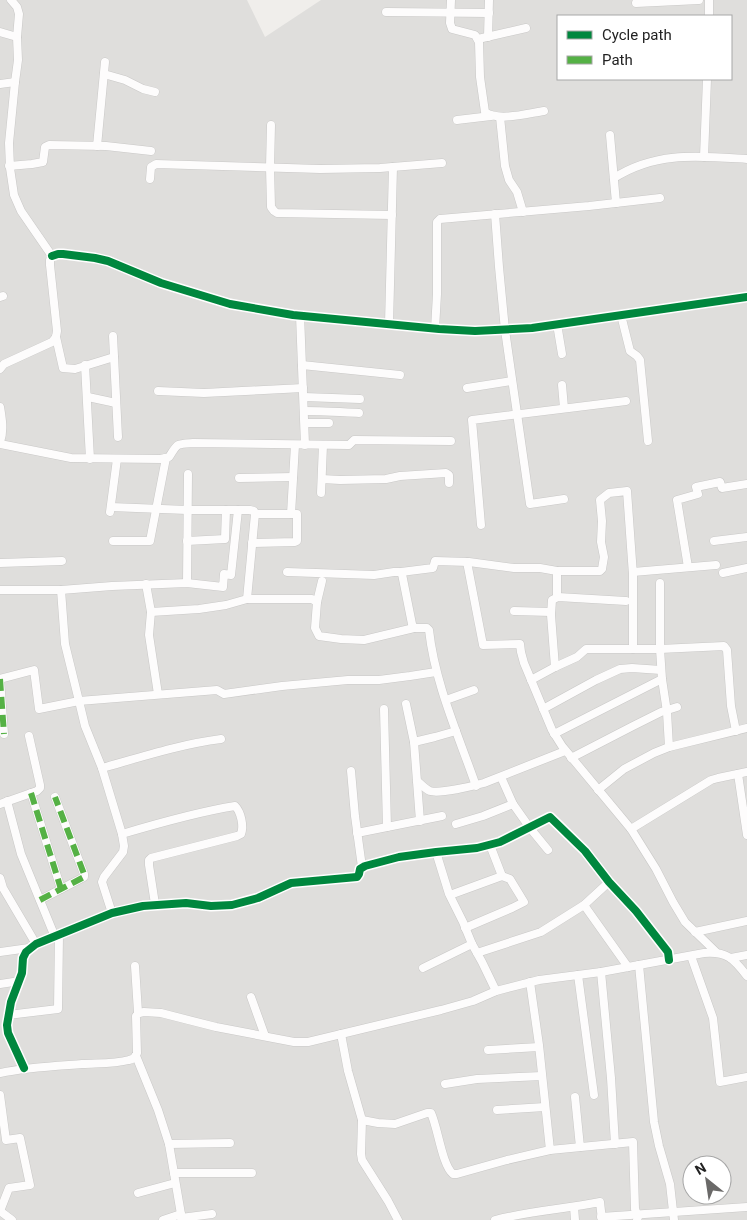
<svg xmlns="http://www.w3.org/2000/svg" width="747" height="1220" viewBox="0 0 747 1220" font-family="Roboto,sans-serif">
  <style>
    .residential { fill: #dfdedc; fill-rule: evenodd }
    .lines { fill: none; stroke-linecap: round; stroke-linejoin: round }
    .minor-casing { stroke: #c9c8c7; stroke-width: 9 }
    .minor { stroke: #fdfcfc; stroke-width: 8 }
    .quiet { stroke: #55b145; stroke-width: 6; stroke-dasharray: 12 6; stroke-linecap: butt }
    .cycleway-casing { stroke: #fff; stroke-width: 11 }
    .cycleway { stroke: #00873e; stroke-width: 8 }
  </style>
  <rect width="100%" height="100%" fill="#f0eeeb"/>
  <path class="residential" d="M0 0H247L265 37 321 0H747V1220H0ZM558 16H731V79H558ZM692 1165H722V1195H692Z"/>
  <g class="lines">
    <defs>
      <g id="minor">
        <path d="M11 0 17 7 19 14 17 37 18 60 15 82 9 143 10 168 14 195 21 211 52 256"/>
        <path d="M451 0 450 23 452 29 475 35 479 42 480 77 485 112C498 122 529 113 544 111"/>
        <path d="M636 3 699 0"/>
        <path d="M386 12 489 13"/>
        <path d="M709 16V0"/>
        <path d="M0 32 17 37"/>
        <path d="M488 37 489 0"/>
        <path d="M478 39 526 28"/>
        <path d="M104 74 125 80 143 89 155 92"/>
        <path d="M0 84 15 82"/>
        <path d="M500 117 505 166 509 180 517 192 523 212"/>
        <path d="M457 120 491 116"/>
        <path d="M271 125 270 167 271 207 274 211 277 213 392 215"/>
        <path d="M610 135 616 203"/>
        <path d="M97 146 105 62"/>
        <path d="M704 157 707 79"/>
        <path d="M9 166 32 164 43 162 45 147 49 145 106 146 151 151"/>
        <path d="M614 178C656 151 699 156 747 159"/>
        <path d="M150 179 151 167 156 164 320 169 380 168 442 163"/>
        <path d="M495 214 499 267 505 330 530 504 564 499"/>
        <path d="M52 256 58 254H63L95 258 108 261 161 283 230 304 293 315 439 329 475 331 532 328 747 297"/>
        <path d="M0 297 3 296"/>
        <path d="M300 315 305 445"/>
        <path d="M621 315 630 351 637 356 640 360 648 441"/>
        <path d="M389 324 393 167"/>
        <path d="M557 324 562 354"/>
        <path d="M435 329 437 294V222L440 219 589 206 660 198"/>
        <path d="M113 336 118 437"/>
        <path d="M56 337 63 368 75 369 114 357"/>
        <path d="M85 365 90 459"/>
        <path d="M302 365 400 375"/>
        <path d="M0 369 4 364 52 342 56 337 57 331 50 265V260L52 256"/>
        <path d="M562 385 564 408"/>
        <path d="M467 388 512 381"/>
        <path d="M158 391 204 393 303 388"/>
        <path d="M88 397 116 403"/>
        <path d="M304 397 360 399"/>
        <path d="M0 407C2 419 4 431 0 442"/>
        <path d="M304 411C322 411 340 412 359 413"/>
        <path d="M305 423H329"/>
        <path d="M0 444 71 458 161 459 169 457C178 443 176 444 193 443L349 445 354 440 451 441"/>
        <path d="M239 478 293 477"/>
        <path d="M322 479 340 480 386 479 400 476 446 473 449 475V483"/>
        <path d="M321 493 323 445"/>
        <path d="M111 507 187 510H250L254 511 255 514H297V541L295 542 252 543"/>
        <path d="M110 512 117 459"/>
        <path d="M291 514 295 445"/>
        <path d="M481 525 472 420 626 401"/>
        <path d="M113 541H150L166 458"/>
        <path d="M187 541 225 539 226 510"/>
        <path d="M714 541 747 537"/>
        <path d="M467 562 483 645 520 644 521 652 524 663 552 730 562 746 631 829 656 869 673 902 685 922 716 952"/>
        <path d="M0 563 62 561"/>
        <path d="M688 567 677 500 698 494 696 487 720 482 722 488 747 484"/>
        <path d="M557 571V597"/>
        <path d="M287 572 374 575 394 572H399L402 574 412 624 414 628H427L429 630C435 684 458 734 476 786"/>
        <path d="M401 572 433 568 435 561 469 562 514 568H540L557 571H600L602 569 604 557 601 542 602 521 600 500 609 493 627 491 633 575V649"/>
        <path d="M633 572 716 565"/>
        <path d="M723 573 747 568"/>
        <path d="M322 581 317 602 315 628 319 636 341 639 364 640 414 628"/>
        <path d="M187 583 188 474"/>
        <path d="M660 583V649L662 679 667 712 669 747"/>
        <path d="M146 584 151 612 149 635 158 694"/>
        <path d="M0 590H61L112 586 187 583 223 587 224 574 231 575 238 510"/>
        <path d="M61 590 65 644 79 701 85 726 102 768 122 834 124 846 123 852 104 877 102 882 112 913"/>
        <path d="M247 599 255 514"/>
        <path d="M514 611 551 612"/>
        <path d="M151 612 199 609 226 605 247 599H312L317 602"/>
        <path d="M555 667 551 615 552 600 558 597 626 601"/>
        <path d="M0 679 34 670 39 709 79 701 217 690 224 694 282 686 348 680H379L410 676 436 672"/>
        <path d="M0 679 4 734"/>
        <path d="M531 680 555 667 577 657 586 649H660L724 646 727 650 731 706 736 731"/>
        <path d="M446 700 474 690"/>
        <path d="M406 704 414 742 420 821"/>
        <path d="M384 709 387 827"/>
        <path d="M543 709 596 680 620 669 632 668 661 670"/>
        <path d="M554 734 662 679"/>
        <path d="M414 742 435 737 456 731"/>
        <path d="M571 758 633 726 661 712 677 707"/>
        <path d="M102 768C141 757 181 744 221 739"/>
        <path d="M351 771 355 816 362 867"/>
        <path d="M738 774 747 835"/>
        <path d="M501 777 513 804 530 828 548 850"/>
        <path d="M417 781C421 784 425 789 430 791 440 794 473 786 484 783L565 751"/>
        <path d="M598 790 624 769 654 753 669 747 747 728"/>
        <path d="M31 793 61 889"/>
        <path d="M7 801 21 854 55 937"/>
        <path d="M0 804 37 791 40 788V785L29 736"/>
        <path d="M456 824 483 816 513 804"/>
        <path d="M631 829 711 780 718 778 747 772"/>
        <path d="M357 833 442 816"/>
        <path d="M122 834C159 823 197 812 235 806 241 812 244 826 241 834L237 836 151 858 149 860V865L155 904"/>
        <path d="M436 852 449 894 463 922 472 944 482 962 496 991"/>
        <path d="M0 878 3 888 36 944"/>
        <path d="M450 895 502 876"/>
        <path d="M40 900 84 877V874L55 797"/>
        <path d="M584 905 628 967"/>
        <path d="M465 928 512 908 524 902 510 879 502 876 490 845"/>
        <path d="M695 932 747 921"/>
        <path d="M0 952 29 948"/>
        <path d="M477 953 541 932 584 905 609 882"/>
        <path d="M691 956 713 1018 720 1082 747 1077"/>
        <path d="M731 958 747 955"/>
        <path d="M639 965 654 1122 659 1146 670 1184 674 1220"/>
        <path d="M135 966 138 1012 139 1013"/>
        <path d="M423 968 472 944"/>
        <path d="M601 972 611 1078 615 1144"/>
        <path d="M578 975 594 1095"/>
        <path d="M530 982 539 1045 550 1150"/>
        <path d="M0 984 20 981"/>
        <path d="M251 997 265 1036"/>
        <path d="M8 1015 58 1009 59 935"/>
        <path d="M341 1034 348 1071 362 1120 361 1154 362 1160 388 1201 398 1220"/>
        <path d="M488 1050 539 1047"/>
        <path d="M136 1056 158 1110 169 1144 182 1220"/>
        <path d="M24 1068 8 1033 7 1025 11 1002 22 973 23 958 26 952 36 944 112 913 143 906 186 903 211 906 232 905 258 898 291 883 357 877 359 874 360 869 365 866 399 857 436 852 477 848 500 842 550 817 585 851 609 882 636 911 668 952 669 960"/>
        <path d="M0 1073C27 1067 54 1066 82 1064 97 1063 114 1064 129 1060 134 1059 135 1057 137 1053L136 1016 139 1013 144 1012 161 1013 216 1027 294 1042H308L441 1010 473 1001 496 991 539 980 601 972 704 953C727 951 734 959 747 976"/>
        <path d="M445 1084 477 1079 542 1076"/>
        <path d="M0 1095 6 1140 20 1138 30 1185 9 1188 0 1211"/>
        <path d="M575 1097 580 1147"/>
        <path d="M497 1110 545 1107"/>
        <path d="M362 1120 378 1123 395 1124 427 1113H431C438 1128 442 1165 453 1174H457L507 1160 550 1150 633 1142 635 1209 638 1217 637 1220"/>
        <path d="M169 1144 230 1143"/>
        <path d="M174 1173H252"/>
        <path d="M138 1193 175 1183"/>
        <path d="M574 1207 575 1220"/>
        <path d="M0 1211 12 1220"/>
        <path d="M601 1217 747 1207"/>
        <path d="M181 1218 212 1214"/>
        <path d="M163 1220 181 1214"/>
        <path d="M495 1220C529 1211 565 1209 600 1202L602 1220"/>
      </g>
    </defs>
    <use href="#minor" class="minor-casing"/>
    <use href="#minor" class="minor"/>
    <g class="quiet">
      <path d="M0 679 4 734"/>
      <path d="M31 793 61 889"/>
      <path d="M40 900 84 877V874L55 797"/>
    </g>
    <defs>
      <g id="cycleway">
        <path d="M52 256 58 254H63L95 258 108 261 161 283 230 304 293 315 439 329 475 331 532 328 747 297"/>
        <path d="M24 1068 8 1033 7 1025 11 1002 22 973 23 958 26 952 36 944 112 913 143 906 186 903 211 906 232 905 258 898 291 883 357 877 359 874 360 869 365 866 399 857 436 852 477 848 500 842 550 817 585 851 609 882 636 911 668 952 669 960"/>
      </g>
    </defs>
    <use href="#cycleway" class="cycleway-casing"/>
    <use href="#cycleway" class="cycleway"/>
  </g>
  <rect x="557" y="15" width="175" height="65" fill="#ffffff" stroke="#a7a7a7"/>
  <rect x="567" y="31" width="25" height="8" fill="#00873e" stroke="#a7a7a7"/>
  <text x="602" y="40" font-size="15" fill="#222222">Cycle path</text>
  <rect x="567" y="56" width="25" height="8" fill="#55b145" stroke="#a7a7a7"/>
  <text x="602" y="65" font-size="15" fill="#222222">Path</text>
  <g transform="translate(707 1180) rotate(330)"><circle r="24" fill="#ffffff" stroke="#a7a7a7"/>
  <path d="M0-4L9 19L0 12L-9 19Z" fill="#6a6968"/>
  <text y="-8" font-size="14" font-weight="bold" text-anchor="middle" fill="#222222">N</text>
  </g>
</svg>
